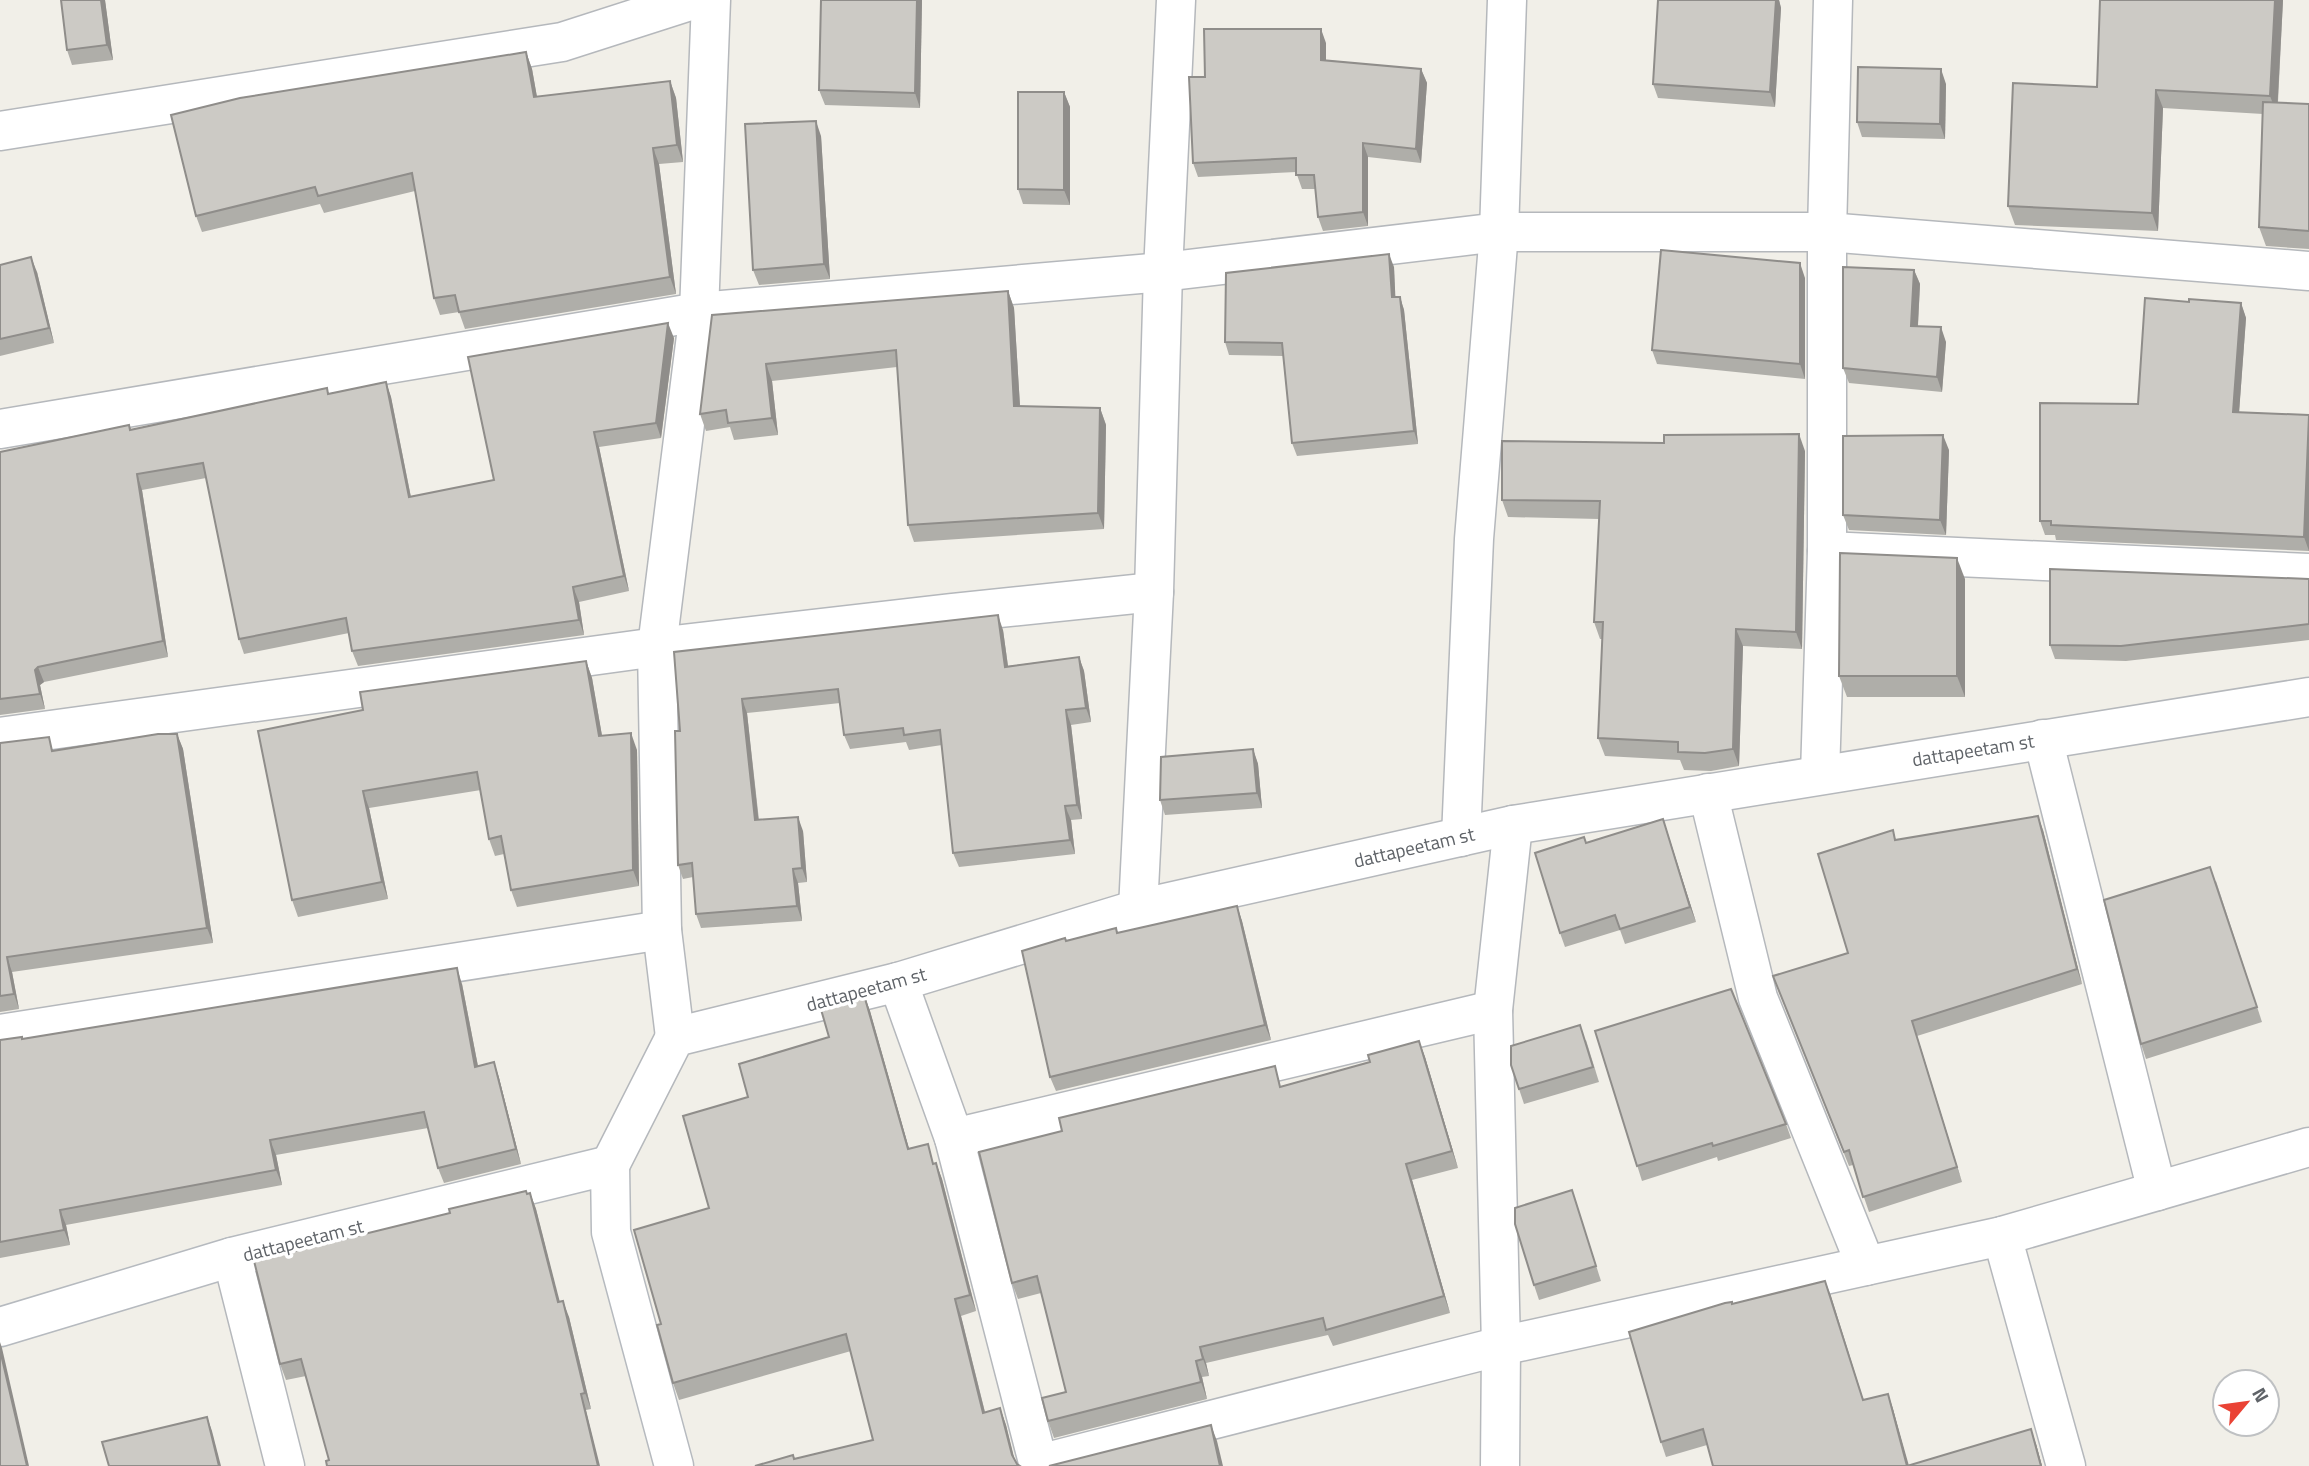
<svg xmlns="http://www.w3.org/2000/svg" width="2309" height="1466" viewBox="0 0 2309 1466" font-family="'Titillium Web',sans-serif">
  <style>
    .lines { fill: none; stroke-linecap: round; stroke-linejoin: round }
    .street-casing { stroke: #b5b8bc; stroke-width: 41 }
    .secondary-casing { stroke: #b6babf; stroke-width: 41 }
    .street { stroke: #fff; stroke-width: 38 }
    .secondary { stroke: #fff; stroke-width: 38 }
    .wall { fill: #afaea9 }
    .shaded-wall { fill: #8f8d8a }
    .building { fill: #cccac5; stroke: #8f8d8a; stroke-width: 2 }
    .labels { text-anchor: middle; stroke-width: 7; stroke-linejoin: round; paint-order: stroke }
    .street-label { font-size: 19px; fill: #5f6368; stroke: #fff }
  </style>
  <rect width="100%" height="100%" fill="#f1efe8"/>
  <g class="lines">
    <defs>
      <g id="street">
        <path d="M0 131 562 42 693 0"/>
        <path d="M0 429 699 312 1163 272 1499 232H1827L2309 271"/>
        <path d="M1827 551 2309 573"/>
        <path d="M0 737 657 647 951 613 1154 592"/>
        <path d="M2043 739 2157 1191"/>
        <path d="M1820 775 1827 551V232L1833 0"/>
        <path d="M1708 793 1758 998 1866 1266"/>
        <path d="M1461 837 1474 539 1499 232 1507 0"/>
        <path d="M1138 909 1154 592 1163 272 1176 0"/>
        <path d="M898 982 954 1138 1039 1466"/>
        <path d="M0 1034 662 930"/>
        <path d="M675 1037 662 930 657 647 699 312 711 0"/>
        <path d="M954 1138 1493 1010"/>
        <path d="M610 1165 675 1037 898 982 1138 909 1513 825 2309 697"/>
        <path d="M2002 1236 2066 1466"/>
        <path d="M232 1257 285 1466"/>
        <path d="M1039 1464 1501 1346 2002 1236 2309 1147"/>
        <path d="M1500 1466 1501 1346 1493 1010 1513 825"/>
      </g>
      <path id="secondary" d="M0 1327 232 1257 610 1165 611 1232 674 1466"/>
    </defs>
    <use href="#street" class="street-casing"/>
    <use href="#secondary" class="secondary-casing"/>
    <use href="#street" class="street"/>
    <use href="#secondary" class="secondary"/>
  </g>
  <g class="wall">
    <path d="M105 0 113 60 72 65 67 50Z"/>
    <path d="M821 0H922L920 108 825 105 819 90Z"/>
    <path d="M1658 0H1779L1781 8 1775 107 1658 98 1653 84Z"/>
    <path d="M2100 0H2283L2278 102 2309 104V249L2266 246 2259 227 2263 114 2163 108 2158 231 2015 225 2008 206 2097 87Z"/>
    <path d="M1326 43V60L1421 69 1427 83 1421 163 1368 157V226L1323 231 1318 217 1315 189H1302L1296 172 1198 177 1193 163 1205 77Z"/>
    <path d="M526 52 532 69 537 97 670 81 676 98 683 162 659 164 676 294 465 329 459 312 440 315 434 298 415 191 324 213 320 204 202 232 196 216Z"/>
    <path d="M1946 84 1945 139 1862 137 1857 122Z"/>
    <path d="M1064 92 1070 107V205L1023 204 1018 189Z"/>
    <path d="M821 136 830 279 759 285 753 270Z"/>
    <path d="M0 265 37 272 54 343 0 356Z"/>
    <path d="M1394 267 1395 297H1400L1404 310 1418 444 1297 456 1292 443 1283 356 1229 355 1225 342Z"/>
    <path d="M1914 270 1920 284 1918 326 1946 342 1942 392 1849 383 1843 368Z"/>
    <path d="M1805 278V379L1657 364 1652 350Z"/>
    <path d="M1008 291 1014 308 1020 406 1100 408 1106 425 1104 529 914 542 908 525 897 367 772 381 778 435 734 440 730 427 706 431 700 414 712 315Z"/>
    <path d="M2189 302 2241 303 2246 318 2239 412 2309 415V551L2056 540 2055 535H2045L2040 521 2138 404Z"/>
    <path d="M674 338 661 438 599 447 629 591 579 602 584 635 358 666 352 651 349 633 244 654 239 639 206 478 142 490 168 657 44 682 40 685 45 709 0 715V452L129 425 131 430 329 394 386 382 391 397 411 497 494 480Z"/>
    <path d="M1949 450 1946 535 1849 530 1843 515Z"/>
    <path d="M1805 451 1802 649 1743 646 1739 766 1711 771 1684 770 1680 760 1605 756 1598 738 1603 639H1600L1594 622 1599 519 1508 517 1502 500Z"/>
    <path d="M1965 579V697H1847L1839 676Z"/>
    <path d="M2309 579V640L2126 661 2055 659 2050 645Z"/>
    <path d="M1003 630 1008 666 1079 657 1084 671 1091 722 1071 725 1082 819 1071 820 1075 854 959 867 953 853 942 745 909 750 906 742 850 749 844 735 840 703 747 713 759 820 803 831 807 882 798 883 802 921 701 928 696 914 693 877 683 879 678 865 680 731 674 652Z"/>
    <path d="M586 661 592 678 602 736 637 750 639 886 517 907 511 890 504 854 495 856 489 839 481 790 369 808 388 899 298 917 292 900 363 710Z"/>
    <path d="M177 734 183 749 213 943 12 972 19 1009 0 1012V743L54 751Z"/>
    <path d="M1253 749 1258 764 1262 808 1165 815 1160 800Z"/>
    <path d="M1663 819 1696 922 1625 944 1620 930 1565 947 1560 933 1586 843Z"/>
    <path d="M2043 830 2082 984 1917 1036 1962 1182 1869 1212 1853 1165 1849 1166 1773 976 1848 953 1896 840Z"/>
    <path d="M2216 881 2262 1022 2146 1059 2141 1044Z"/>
    <path d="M1237 906 1242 921 1271 1040 1056 1091 1050 1077 1066 940 1118 933Z"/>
    <path d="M462 984 478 1066 494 1062 499 1078 521 1164 444 1183 438 1168 428 1128 276 1155 282 1185 66 1225 70 1245 0 1258V1040L23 1039Z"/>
    <path d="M864 995 870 1011 909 1149 934 1163H936L942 1179 976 1311 961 1316 985 1412 1000 1408 1006 1425 1015 1461 795 1459 873 1440 851 1351 679 1400 673 1383 661 1324 709 1208 748 1097 829 1037Z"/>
    <path d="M1595 1031 1786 1124 1791 1138 1718 1161 1717 1157 1642 1181Z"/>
    <path d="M1586 1040 1599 1082 1524 1104 1511 1065Z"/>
    <path d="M1419 1041 1425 1057 1458 1168 1412 1180 1450 1313 1333 1346 1328 1335 1206 1363 1209 1376 1202 1377 1207 1399 1054 1438 1048 1421 1066 1392 1041 1293 1018 1299 1012 1283 1282 1086 1370 1062Z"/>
    <path d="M1572 1190 1601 1281 1539 1300 1534 1285Z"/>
    <path d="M527 1193H530L536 1209 559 1302 569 1317 591 1409 586 1410 306 1376 286 1380 280 1364Z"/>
    <path d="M1825 1281 1863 1400 1888 1394 1893 1409 1908 1465 2036 1444 2042 1466H1713L1707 1445 1666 1457 1661 1442 1732 1304Z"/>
  </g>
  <g class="shaded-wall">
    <path d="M101 0H105L113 60 107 45Z"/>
    <path d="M917 0H922L920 108 915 93Z"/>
    <path d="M1776 0H1779L1781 8 1775 107 1770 92Z"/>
    <path d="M2275 0H2283L2277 114 2270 96Z"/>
    <path d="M1321 29 1326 43V74L1321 60Z"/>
    <path d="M526 52 532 69 540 114 534 97Z"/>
    <path d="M1421 69 1427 83 1421 163 1416 149Z"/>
    <path d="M1941 69 1946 84 1945 139 1940 124Z"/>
    <path d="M670 81 676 98 683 162 677 145Z"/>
    <path d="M2156 90 2163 108 2158 231 2152 213Z"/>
    <path d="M1064 92 1070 107V205L1064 190Z"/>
    <path d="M816 121 821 136 830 279 824 264Z"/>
    <path d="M1363 143 1368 157V226L1363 212Z"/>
    <path d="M653 148 659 164 676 294 670 277Z"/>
    <path d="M1389 254 1394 267 1396 310 1392 297Z"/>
    <path d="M31 257 37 272 54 343 49 328Z"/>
    <path d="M1800 263 1805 278V379L1800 364Z"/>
    <path d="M1914 270 1920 284 1917 341 1911 326Z"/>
    <path d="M1008 291 1014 308 1021 423 1014 406Z"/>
    <path d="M1400 297 1404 310 1418 444 1414 431Z"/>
    <path d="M2241 303 2246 318 2238 427 2233 412Z"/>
    <path d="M668 323 674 338 661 438 656 423Z"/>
    <path d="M1941 327 1946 342 1942 392 1937 377Z"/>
    <path d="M766 364 772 381 778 435 772 418Z"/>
    <path d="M386 382 391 397 414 513 409 497Z"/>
    <path d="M1100 408 1106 425 1104 529 1098 513Z"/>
    <path d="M2309 430V551L2304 537Z"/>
    <path d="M594 432 599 447 629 591 624 576Z"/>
    <path d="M1799 434 1805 451 1802 649 1796 632Z"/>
    <path d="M1943 435 1949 450 1946 535 1940 520Z"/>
    <path d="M137 474 142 490 168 657 163 641Z"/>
    <path d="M1957 558 1965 579V697L1957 676Z"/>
    <path d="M573 587 579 602 584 635 579 620Z"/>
    <path d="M998 615 1003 630 1010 681 1005 667Z"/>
    <path d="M1736 629 1743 646 1739 766 1733 749Z"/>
    <path d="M1079 657 1084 671 1091 722 1086 708Z"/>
    <path d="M586 661 592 678 605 753 599 736Z"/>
    <path d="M38 667 44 682 40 685 45 709 40 694 35 670Z"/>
    <path d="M742 699 747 713 760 834 755 820Z"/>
    <path d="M1066 710 1071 725 1082 819 1077 805Z"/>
    <path d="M631 733 637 750 639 886 633 870Z"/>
    <path d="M177 734 183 749 213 943 207 928Z"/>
    <path d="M1253 749 1258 764 1262 808 1257 793Z"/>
    <path d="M363 791 369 808 388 899 382 882Z"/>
    <path d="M1065 806 1071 820 1075 854 1070 840Z"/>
    <path d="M2038 816 2043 830 2082 984 2077 969Z"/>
    <path d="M798 817 803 831 807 882 802 868Z"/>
    <path d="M1663 819 1668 834 1696 922 1690 907Z"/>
    <path d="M793 869 798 883 802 921 797 906Z"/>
    <path d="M1237 906 1242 921 1271 1040 1265 1025Z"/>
    <path d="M7 957 12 972 19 1009 14 994Z"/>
    <path d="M457 968 462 984 481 1082 475 1067Z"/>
    <path d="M864 995 870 1011 914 1166 908 1149Z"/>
    <path d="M1912 1021 1917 1036 1962 1182 1957 1167Z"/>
    <path d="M1419 1041 1425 1057 1458 1168 1452 1151Z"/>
    <path d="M494 1062 499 1078 521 1164 516 1149Z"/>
    <path d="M270 1140 276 1155 282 1185 276 1170Z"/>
    <path d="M936 1163 942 1179 976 1311 970 1295Z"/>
    <path d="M1406 1164 1412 1180 1450 1313 1444 1296Z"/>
    <path d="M530 1193 536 1209 564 1318 558 1302Z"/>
    <path d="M60 1210 66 1225 70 1245 64 1230Z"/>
    <path d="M1825 1281 1831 1296 1868 1415 1863 1400Z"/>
    <path d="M955 1299 961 1316 989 1429 983 1413Z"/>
    <path d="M563 1301 569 1317 591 1409 585 1393Z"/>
    <path d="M0 1342 2 1348 29 1466H27L0 1350Z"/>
    <path d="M1200 1347 1206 1363 1209 1376 1203 1359Z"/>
    <path d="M1196 1361 1202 1377 1207 1399 1201 1382Z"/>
    <path d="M581 1394 586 1410 600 1466H598Z"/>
    <path d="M1888 1394 1893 1409 1909 1466H1907Z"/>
    <path d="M1000 1408 1006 1425 1016 1466 1012 1455Z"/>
    <path d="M207 1417 212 1431 221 1466H219Z"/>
    <path d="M1211 1425 1217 1441 1223 1466H1220Z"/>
    <path d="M2031 1429 2036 1444 2042 1466H2041Z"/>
  </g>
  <g class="building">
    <path d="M61 0H101L107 45 67 50Z"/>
    <path d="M821 0H917L915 93 819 90Z"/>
    <path d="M1658 0H1776L1770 92 1653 84Z"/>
    <path d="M2100 0H2275L2270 96 2156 90 2152 213 2008 206 2013 83 2097 87Z"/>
    <path d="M1204 29H1321V60L1421 69 1416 149 1363 143V212L1318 217 1314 175H1296V158L1193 163 1189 77H1205Z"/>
    <path d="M526 52 534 97 670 81 677 145 653 148 670 277 459 312 455 295 434 298 412 173 318 196 315 187 196 216 171 115 240 98Z"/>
    <path d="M1858 67 1941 69 1940 124 1857 122Z"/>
    <path d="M1018 92H1064V190L1018 189Z"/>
    <path d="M2263 102 2309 104V231L2259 227Z"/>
    <path d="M816 121 824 264 753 270 745 124Z"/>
    <path d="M1661 250 1800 263V364L1652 350Z"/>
    <path d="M1389 254 1392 297H1400L1414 431 1292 443 1282 343 1225 342 1226 273Z"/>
    <path d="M31 257 49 328 0 339V265Z"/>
    <path d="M1843 267 1914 270 1911 326 1941 327 1937 377 1843 368Z"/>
    <path d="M1008 291 1014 406 1100 408 1098 513 908 525 896 350 766 364 772 418 728 423 726 410 700 414 712 315Z"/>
    <path d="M2145 298 2189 302V299L2241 303 2233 412 2309 415 2304 537 2051 525V521H2040V403L2138 404Z"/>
    <path d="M668 323 656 423 594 432 624 576 573 587 579 620 352 651 346 618 239 639 203 463 137 474 163 641 38 667 35 670 40 694 0 699V452L129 425 130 430 327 388 328 394 386 382 409 497 494 480 468 357Z"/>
    <path d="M1799 434 1796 632 1736 629 1733 749 1705 753 1678 752V742L1598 738 1603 622H1594L1600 501 1502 500V441L1664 443V435Z"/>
    <path d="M1943 435 1940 520 1843 515V436Z"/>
    <path d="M1840 553 1957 558V676H1839Z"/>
    <path d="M2050 569 2309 579V624L2121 646 2050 645Z"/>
    <path d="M998 615 1005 667 1079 657 1086 708 1066 710 1077 805 1065 806 1070 840 953 853 940 730 904 735 903 728 844 735 838 689 742 699 755 820 798 817 802 868 793 869 797 906 696 914 692 863 678 865 675 731H680L674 652Z"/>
    <path d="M586 661 599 736 631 733 633 870 511 890 501 836 489 839 477 772 363 791 382 882 292 900 258 731 363 710 360 692Z"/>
    <path d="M158 734H177L207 928 7 957 14 994 0 996V743L49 737 52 751Z"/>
    <path d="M1253 749 1257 793 1160 800 1161 757Z"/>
    <path d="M2038 816 2077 969 1912 1021 1957 1167 1863 1197 1849 1150 1844 1152 1773 976 1848 953 1818 854 1893 830 1895 840Z"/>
    <path d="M1663 819 1690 907 1620 929 1615 915 1560 933 1535 853 1584 837 1586 843Z"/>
    <path d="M2210 867 2257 1007 2141 1044 2104 900Z"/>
    <path d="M1237 906 1265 1025 1050 1077 1022 951 1065 938 1066 941 1116 928 1117 933Z"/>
    <path d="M457 968 475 1067 494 1062 516 1149 438 1168 424 1112 270 1140 276 1170 60 1210 64 1230 0 1242V1040L22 1037V1039Z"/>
    <path d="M1731 989 1786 1124 1713 1146 1712 1143 1637 1166 1595 1031Z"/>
    <path d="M864 995 908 1149 928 1144 933 1164 936 1163 970 1295 955 1299 983 1413 1000 1408 1012 1455 1017 1464 1020 1466H755L793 1455 794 1459 873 1440 846 1334 673 1383 657 1325 661 1324 634 1230 709 1208 683 1116 748 1097 739 1064 829 1037 820 1006Z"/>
    <path d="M1580 1025 1593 1067 1519 1089 1511 1065V1046Z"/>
    <path d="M1419 1041 1452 1151 1406 1164 1444 1296 1326 1330 1323 1318 1200 1347 1203 1359 1196 1361 1201 1382 1048 1421 1042 1398 1066 1392 1037 1276 1012 1283 979 1152 1062 1131 1059 1118 1275 1066 1280 1087 1370 1062 1368 1055Z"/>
    <path d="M1572 1190 1596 1266 1534 1285 1515 1224V1208Z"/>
    <path d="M526 1191 527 1194 530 1193 558 1302 563 1301 585 1393 581 1394 598 1466H327L326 1461 329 1460 301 1359 280 1364 254 1261 450 1213 449 1209Z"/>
    <path d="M1825 1281 1863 1400 1888 1394 1907 1466 2031 1429 2041 1466H1713L1703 1429 1661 1442 1629 1332 1725 1303 1732 1302V1304Z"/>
    <path d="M0 1350 27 1466H0Z"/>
    <path d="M207 1417 219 1466H109L102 1442Z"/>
    <path d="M1211 1425 1220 1466H1049Z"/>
  </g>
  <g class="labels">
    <g class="street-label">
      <text transform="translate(1973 750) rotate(-9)" y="7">dattapeetam st</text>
      <text transform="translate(1414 847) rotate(-13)" y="7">dattapeetam st</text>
      <text transform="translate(866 989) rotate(-15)" y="7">dattapeetam st</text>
      <text transform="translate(303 1240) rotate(-14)" y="7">dattapeetam st</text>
    </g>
  </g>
  <g transform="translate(2246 1403) rotate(61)"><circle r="33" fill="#ffffff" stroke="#bfc1c3" stroke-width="2"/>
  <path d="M0-5L12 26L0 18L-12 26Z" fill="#ea4335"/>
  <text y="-10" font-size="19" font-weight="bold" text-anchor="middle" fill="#5f6368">N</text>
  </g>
</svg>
